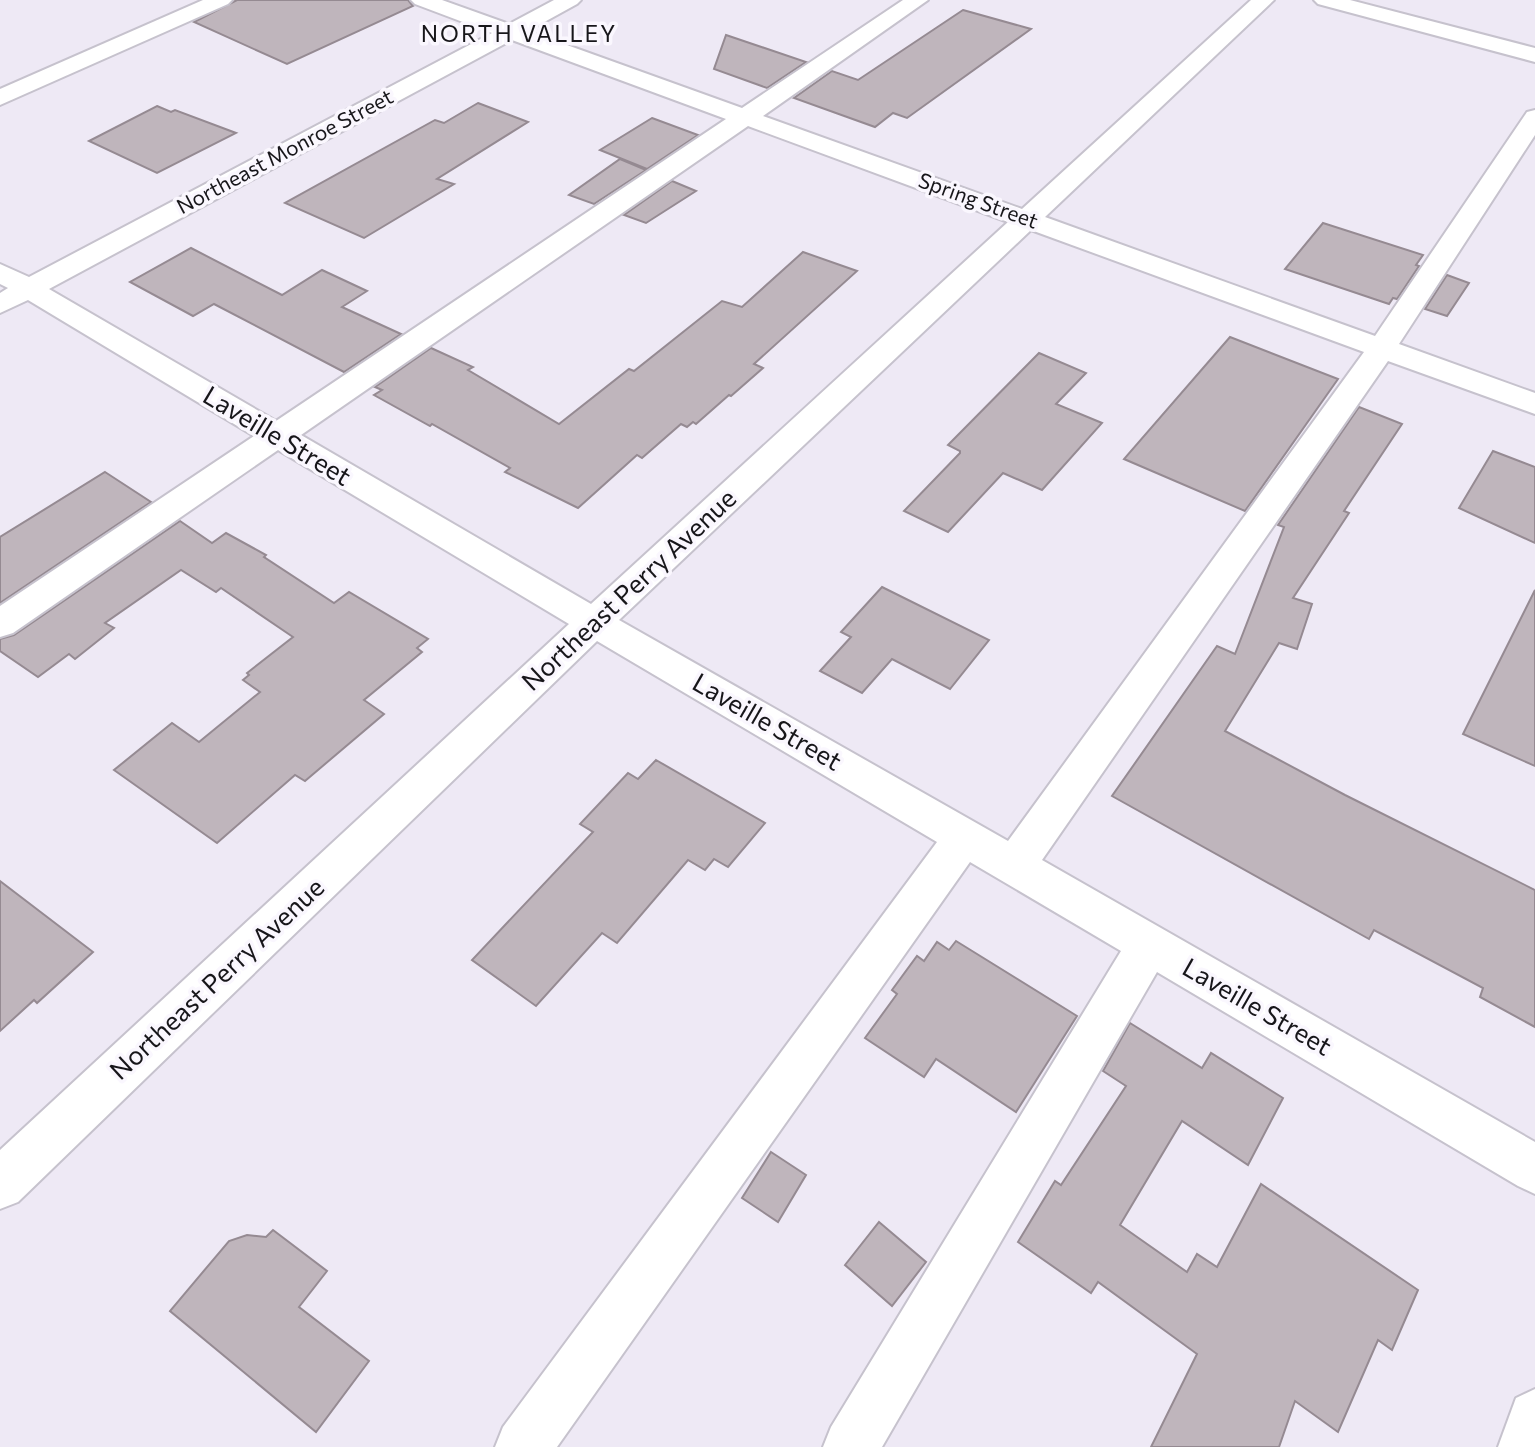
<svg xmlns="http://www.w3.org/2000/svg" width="1535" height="1447" viewBox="0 0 1535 1447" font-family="Commissioner,sans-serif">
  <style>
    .building { fill: #bfb5bc; stroke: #958a92; stroke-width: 2 }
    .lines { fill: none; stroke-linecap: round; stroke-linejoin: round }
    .minor-casing { stroke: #c6c2cd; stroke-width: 4 }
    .minor { fill: #fff; fill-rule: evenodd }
    .labels { text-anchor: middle; stroke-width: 7; stroke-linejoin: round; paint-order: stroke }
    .far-street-label { font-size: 21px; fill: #17161a; stroke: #faf7fe }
    .far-neighbourhood-label { font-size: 23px; letter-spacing: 2px; fill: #17161a; stroke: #faf7fe }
    .street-label { font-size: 26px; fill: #17161a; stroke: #faf7fe }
  </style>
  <rect width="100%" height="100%" fill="#eee9f5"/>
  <g class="building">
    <path d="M237 0H408L413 6 287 64 194 22Z"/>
    <path d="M963 10 1031 29 907 118 893 113 875 127 794 98 832 71 858 80Z"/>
    <path d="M726 35 806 62 767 88 714 69Z"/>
    <path d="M478 103 528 122 437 179 454 184 364 238 285 203 435 120 444 123Z"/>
    <path d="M157 106 171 112 175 110 236 133 157 173 89 141Z"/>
    <path d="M652 118 698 135 647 169 600 150Z"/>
    <path d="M620 159 646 170 594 204 569 195Z"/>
    <path d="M672 181 696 191 646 223 624 215Z"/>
    <path d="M1323 223 1423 255 1416 265 1419 266 1397 299 1393 298 1389 304 1285 269Z"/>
    <path d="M191 248 282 295 322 270 367 291 342 307 401 334 344 372 214 304 193 316 130 282Z"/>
    <path d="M803 252 857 271 754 364 763 368 731 396 729 395 696 424 693 422 687 427 681 424 642 458 637 455 578 508 505 472 510 468 432 424 430 426 374 395 382 390 375 387 431 348 473 367 468 370 559 424 629 369 634 371 722 301 742 307Z"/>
    <path d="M1447 275 1469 283 1447 316 1425 309Z"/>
    <path d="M1230 337 1338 379 1245 511 1124 459Z"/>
    <path d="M1039 353 1086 373 1056 404 1102 423 1042 490 1003 473 948 532 904 511 960 453V451L948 445Z"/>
    <path d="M1359 407 1402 424 1344 511 1349 513 1293 598 1312 604 1297 649 1279 643 1225 731 1345 795 1535 890V1027L1480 997 1483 988 1374 930 1369 939 1112 796 1217 646 1235 654 1284 527 1278 525Z"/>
    <path d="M1493 451 1535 467V543L1459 508Z"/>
    <path d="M105 472 151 502 0 603V537Z"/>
    <path d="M180 521 212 543 226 533 266 555 264 557 334 603 349 592 428 639 417 648 422 652 364 700 384 714 305 781 295 775 217 843 114 770 172 723 199 742 260 692 243 680 249 675 247 673 293 637 221 588 216 592 181 570 105 623 114 628 75 659 69 654 38 677 0 651V639L14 635Z"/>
    <path d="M882 587 989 640 950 689 892 659 862 693 820 671 851 637 841 632Z"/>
    <path d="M1535 590V766L1463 734Z"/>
    <path d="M656 760 765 823 728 867 714 859 705 870 688 860 617 943 602 933 536 1006 472 960 593 832 580 824 628 773 638 779Z"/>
    <path d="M0 881 93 952 37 1003 34 1000 0 1031Z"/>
    <path d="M956 941 1077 1016 1016 1112 936 1059 924 1077 865 1038 897 994 892 990 917 956 924 961 937 942 949 950Z"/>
    <path d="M1130 1023 1202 1068 1211 1053 1283 1098 1248 1165 1182 1121 1120 1225 1187 1272 1197 1254 1217 1267 1261 1184 1418 1290 1392 1350 1378 1340 1338 1432 1295 1401 1279 1447H1151L1197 1354 1098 1282 1091 1293 1018 1242 1055 1181 1061 1185 1126 1086 1103 1071Z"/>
    <path d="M771 1152 806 1175 778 1222 742 1198Z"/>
    <path d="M879 1222 926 1262 892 1306 845 1265Z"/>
    <path d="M273 1230 327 1271 299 1307 369 1361 316 1432 170 1311 229 1241 247 1235 266 1237Z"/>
  </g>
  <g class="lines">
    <defs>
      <g id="minor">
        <path d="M203 0H232L228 4 0 105V89Z"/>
        <path d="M411 0H442L509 24 554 0H581L577 4 528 31 742 108 903 0H928L763 116 1022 209 1251 0H1274L1045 217 1375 336 1527 112 1535 110V135L1399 344 1535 393V414L1388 361 1042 860 1535 1142V1194L1518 1186 1157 972 882 1447H823L831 1427 1121 951 970 862 557 1447H495L503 1427 937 842 597 641 18 1202 0 1209V1150L569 624 278 450 13 633 0 637V606L254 436 28 300 0 313V293L8 288 0 284V264L29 277 492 33 415 4ZM512 40 726 119 276 421 49 289ZM748 126 1008 222 591 604 301 435ZM1031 230 1364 352 1008 841 619 620Z"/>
        <path d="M1314 0H1350L1535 48V62L1318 4Z"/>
        <path d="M1535 1389V1447H1498L1516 1398Z"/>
      </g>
    </defs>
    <use href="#minor" class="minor-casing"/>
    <use href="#minor" class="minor"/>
  </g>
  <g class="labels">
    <g class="far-street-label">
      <text transform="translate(285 152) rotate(-28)" y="7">Northeast Monroe Street</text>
      <text transform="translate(978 201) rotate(20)" y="7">Spring Street</text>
    </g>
    <g class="far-neighbourhood-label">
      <text x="519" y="42">NORTH VALLEY</text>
    </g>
    <g class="street-label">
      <text transform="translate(277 436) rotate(31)" y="9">Laveille Street</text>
      <text transform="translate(629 590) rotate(-43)" y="9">Northeast Perry Avenue</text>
      <text transform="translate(767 722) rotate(30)" y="9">Laveille Street</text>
      <text transform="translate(217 979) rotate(-43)" y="9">Northeast Perry Avenue</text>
      <text transform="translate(1257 1007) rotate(30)" y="9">Laveille Street</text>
    </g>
  </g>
</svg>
